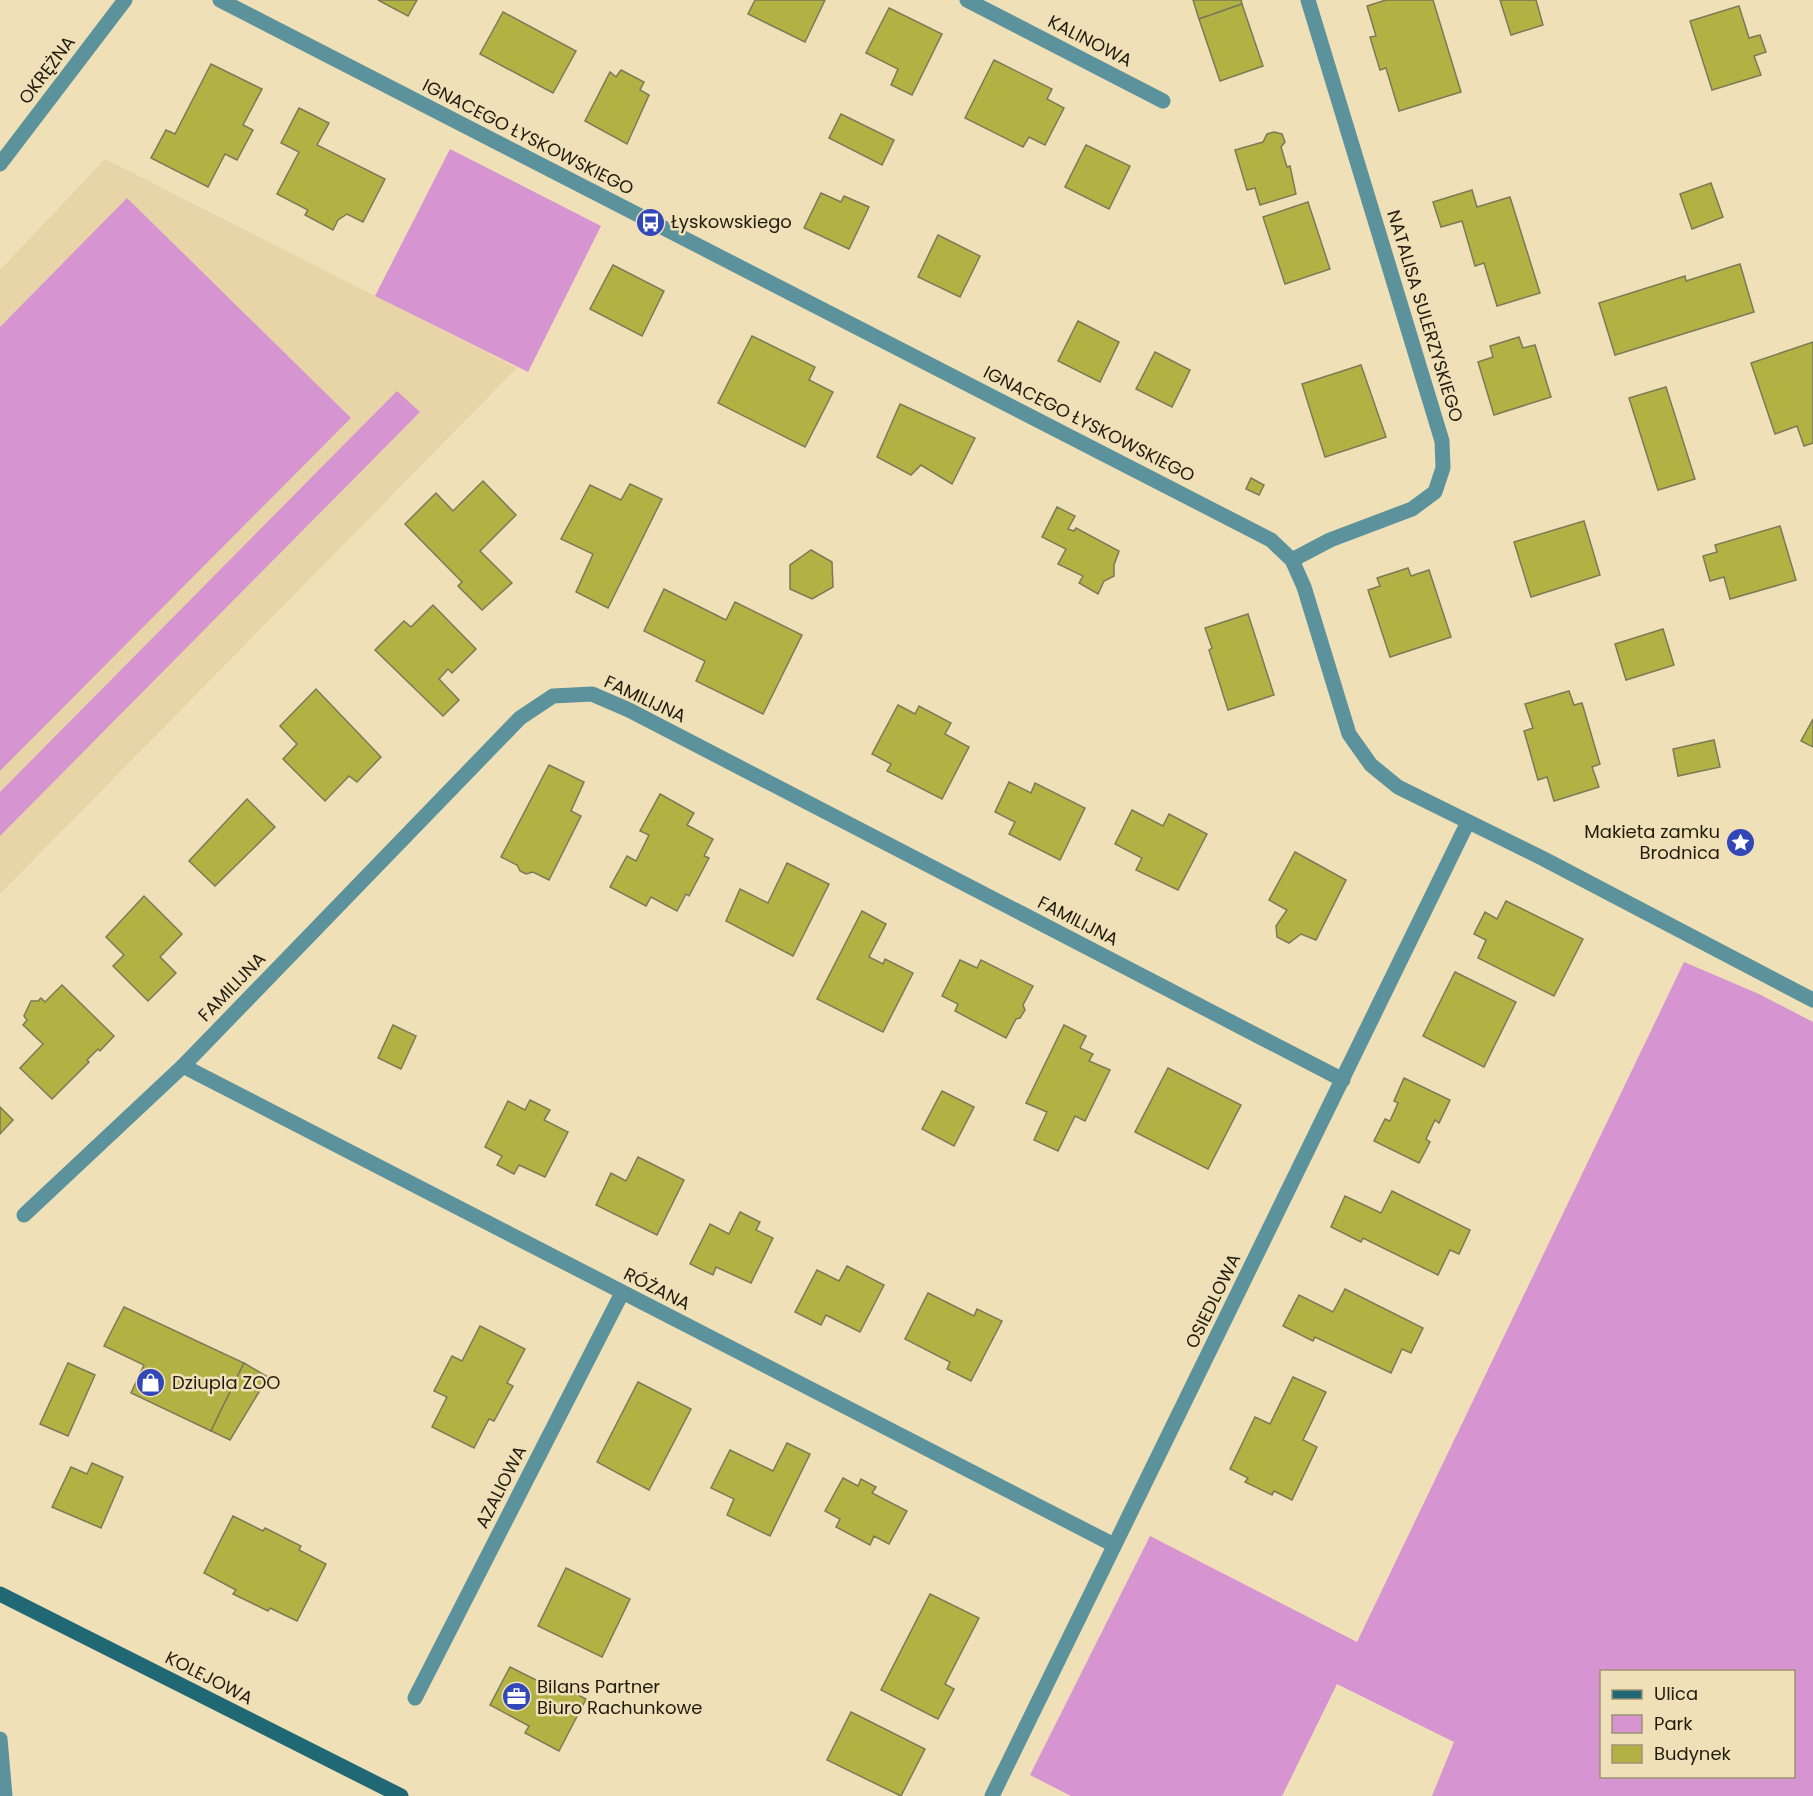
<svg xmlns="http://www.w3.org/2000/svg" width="1813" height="1796" viewBox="0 0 1813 1796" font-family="Poppins,sans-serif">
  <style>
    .built { fill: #e7d5a7 }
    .green { fill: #d694d1; fill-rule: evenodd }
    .building { fill: #b2b244; stroke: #7a7b55; stroke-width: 1.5 }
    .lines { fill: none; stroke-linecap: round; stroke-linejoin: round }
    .lane { stroke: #5c929b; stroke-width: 15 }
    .street { stroke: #5c929b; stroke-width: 15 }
    .secondary { stroke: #206974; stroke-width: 15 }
    .labels { text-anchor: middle; stroke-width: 5; stroke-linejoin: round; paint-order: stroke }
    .street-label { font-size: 18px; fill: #211c0d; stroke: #efe0b8 }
    .poi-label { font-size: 18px; fill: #211c0d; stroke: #efe0b8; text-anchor: start }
  </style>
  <rect width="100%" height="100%" fill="#efe0b8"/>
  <path class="built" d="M105 159 517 368 0 894V270Z"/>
  <g class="green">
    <path d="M450 149 601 226 528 372 375 296Z"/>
    <path d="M127 198 351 418 0 771V327Z"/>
    <path d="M397 391 420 412 0 836V792Z"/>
    <path d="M1684 962 1759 994 1813 1022V1796H1432L1454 1742 1337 1684 1282 1796H1071L1030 1775 1150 1536 1357 1642ZM1602 1672H1794V1776H1602Z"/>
  </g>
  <g class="building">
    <path d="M378 0H417L408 16Z"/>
    <path d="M755 0H825L805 42 748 14Z"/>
    <path d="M1193 0H1241L1242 4 1199 19Z"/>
    <path d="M1386 0H1433L1461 92 1399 111 1386 68 1380 70 1370 37 1376 36 1367 6Z"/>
    <path d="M1500 0H1536L1543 25 1511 35Z"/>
    <path d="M1242 4 1263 66 1220 81 1199 19Z"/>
    <path d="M1739 6 1749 38 1760 35 1766 52 1754 56 1761 75 1712 90 1690 21Z"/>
    <path d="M889 8 942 34 912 95 891 85 898 69 866 53Z"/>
    <path d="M503 12 576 51 553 93 480 54Z"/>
    <path d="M994 60 1052 89 1047 99 1064 108 1045 145 1029 137 1023 147 965 118Z"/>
    <path d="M211 64 262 89 243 125 253 130 237 160 225 154 208 187 151 158 166 130 175 134Z"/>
    <path d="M621 70 644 82 640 90 649 95 627 144 585 121 610 72 616 77Z"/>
    <path d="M299 108 329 123 317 145 385 179 363 222 347 214 338 220 333 230 305 215 308 210 277 194 299 152 281 143Z"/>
    <path d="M841 114 894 140 882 165 829 138Z"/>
    <path d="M1274 132 1282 134 1285 142 1281 147 1287 167 1290 166 1296 194 1260 205 1255 188 1247 190 1235 150 1263 142 1267 134Z"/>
    <path d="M1086 145 1130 166 1109 209 1065 187Z"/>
    <path d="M1711 183 1723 217 1692 229 1680 194Z"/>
    <path d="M1472 190 1477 207 1510 197 1540 293 1497 306 1484 263 1475 266 1462 221 1441 227 1433 202Z"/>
    <path d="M821 193 841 202 844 196 869 207 849 249 804 228Z"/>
    <path d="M1308 202 1330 269 1285 284 1263 217Z"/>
    <path d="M938 235 980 256 960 297 918 277Z"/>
    <path d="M1740 264 1754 312 1615 355 1599 303 1685 276 1686 281Z"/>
    <path d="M613 265 664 291 642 336 590 309Z"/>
    <path d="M1078 321 1119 342 1100 382 1058 361Z"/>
    <path d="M752 336 815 367 809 380 833 392 805 447 718 403Z"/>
    <path d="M1519 337 1523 348 1535 345 1551 397 1494 415 1478 362 1493 357 1490 346Z"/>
    <path d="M1813 342V443L1804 446 1797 426 1775 434 1751 363Z"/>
    <path d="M1155 352 1190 370 1172 407 1136 389Z"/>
    <path d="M1361 365 1386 437 1325 457 1302 384Z"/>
    <path d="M1666 387 1695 479 1658 490 1629 398Z"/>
    <path d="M900 404 975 438 952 484 921 465 911 475 877 457Z"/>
    <path d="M1251 478 1264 485 1259 495 1246 489Z"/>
    <path d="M483 481 516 515 480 551 512 583 482 610 458 586 462 582 405 524 436 493 453 511Z"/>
    <path d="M630 484 662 499 608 608 576 592 593 554 561 539 590 485 621 500Z"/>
    <path d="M1057 507 1075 516 1068 529 1074 531 1076 528 1119 551 1114 565V576L1104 581 1098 594 1079 583 1083 576 1058 564 1066 549 1042 537Z"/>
    <path d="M1584 521 1600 575 1531 597 1514 542Z"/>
    <path d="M1780 526 1796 580 1730 599 1724 577 1710 581 1703 556 1717 552 1715 545Z"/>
    <path d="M811 550 832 562 833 587 812 599 790 589V565Z"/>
    <path d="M1408 568 1411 576 1429 570 1451 637 1390 657 1368 590 1380 586 1377 578Z"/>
    <path d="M664 589 726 620 735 602 802 635 763 714 696 681 705 661 644 631Z"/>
    <path d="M433 605 476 649 452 673 448 669 439 679 459 700 443 716 375 650 404 621 411 627Z"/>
    <path d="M1248 614 1274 695 1228 710 1209 650 1212 648 1205 628Z"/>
    <path d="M1663 629 1674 665 1626 680 1615 644Z"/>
    <path d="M316 689 381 757 357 782 349 776 325 801 283 759 297 744 280 726Z"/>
    <path d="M1569 691 1574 705 1582 703 1600 764 1592 767 1599 787 1554 801 1547 777 1538 780 1524 731 1533 728 1525 704Z"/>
    <path d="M898 705 915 714 919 706 951 723 945 734 969 747 942 799 887 771 891 764 872 754Z"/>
    <path d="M1813 719V747L1801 741Z"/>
    <path d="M1714 740 1720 767 1678 776 1673 749Z"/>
    <path d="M549 765 584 782 571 811 581 816 549 880 533 872 526 874 520 871 517 865 501 857Z"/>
    <path d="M1009 782 1031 793 1035 783 1085 808 1060 860 1009 834 1015 822 995 812Z"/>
    <path d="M660 794 694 813 687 825 713 839 704 856 709 858 689 896 686 894 677 911 651 897 646 906 610 887 627 856 636 861 649 835 640 831Z"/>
    <path d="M247 799 275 827 215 886 189 861Z"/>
    <path d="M1132 810 1163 826 1169 814 1207 834 1178 890 1136 870 1142 858 1115 844Z"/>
    <path d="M1295 852 1346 880 1316 940 1301 934 1289 943 1277 937 1276 926 1287 910 1269 900Z"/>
    <path d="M787 863 829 884 793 956 726 921 740 889 768 903Z"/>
    <path d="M144 896 182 934 160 957 176 973 148 1001 113 966 124 955 106 937Z"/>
    <path d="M1506 901 1583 939 1554 996 1478 958 1486 940 1474 934 1485 912 1497 919Z"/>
    <path d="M862 911 886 924 869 957 883 964 885 959 913 973 883 1032 817 999Z"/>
    <path d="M960 960 977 968 981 960 1033 986 1023 1005 1025 1010 1020 1018 1016 1019 1006 1038 955 1011 958 1004 942 996Z"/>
    <path d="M1455 972 1516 1002 1484 1067 1423 1036Z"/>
    <path d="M62 985 114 1036 100 1051 98 1049 87 1060 89 1062 52 1099 20 1068 43 1044 23 1025 27 1020 24 1016 31 1001H38L41 998 45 1002Z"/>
    <path d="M393 1025 416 1036 401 1069 378 1058Z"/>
    <path d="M1064 1025 1086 1036 1080 1048 1093 1054 1089 1061 1110 1070 1085 1121 1075 1116 1058 1151 1034 1140 1047 1112 1026 1103Z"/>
    <path d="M1168 1068 1241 1105 1208 1169 1135 1132Z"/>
    <path d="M1404 1078 1450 1100 1439 1123 1435 1120 1426 1139 1430 1142 1419 1163 1374 1141 1385 1119 1390 1121 1398 1103 1394 1101Z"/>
    <path d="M942 1091 974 1107 954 1146 922 1129Z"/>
    <path d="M530 1100 550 1110 544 1120 568 1132 545 1177 519 1165 514 1174 497 1165 502 1156 485 1147 508 1101 525 1110Z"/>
    <path d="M0 1107 13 1120 0 1134Z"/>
    <path d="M638 1157 684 1180 657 1235 596 1205 611 1173 626 1181Z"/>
    <path d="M1392 1191 1470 1230 1459 1254 1450 1250 1438 1275 1363 1238 1361 1242 1331 1227 1345 1196 1381 1213Z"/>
    <path d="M740 1212 760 1222 756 1230 773 1238 751 1283 716 1267 713 1275 690 1264 710 1224 729 1234Z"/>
    <path d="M847 1266 884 1285 860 1332 826 1315 821 1325 795 1312 817 1270 839 1281Z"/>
    <path d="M1345 1289 1423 1328 1411 1353 1402 1349 1391 1373 1315 1337 1313 1341 1283 1326 1299 1295 1333 1312Z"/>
    <path d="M928 1293 974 1316 977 1309 1002 1321 971 1381 947 1369 950 1362 905 1339Z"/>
    <path d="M124 1307 244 1363 211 1431 131 1393 144 1365 104 1346Z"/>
    <path d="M480 1326 525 1349 507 1383 513 1386 494 1421 489 1419 474 1448 432 1427 447 1397 434 1391 452 1356 462 1361Z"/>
    <path d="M68 1363 95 1375 68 1436 40 1424Z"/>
    <path d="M244 1363 268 1377 230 1440 211 1431Z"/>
    <path d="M1293 1377 1326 1392 1303 1440 1317 1447 1292 1500 1274 1491 1272 1495 1245 1482 1248 1478 1230 1469 1255 1417 1270 1424Z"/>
    <path d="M638 1382 691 1409 649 1490 597 1462Z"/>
    <path d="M787 1443 810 1454 770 1536 727 1515 734 1499 711 1488 730 1450 773 1471Z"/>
    <path d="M92 1463 123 1477 101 1528 52 1507 71 1467 87 1474Z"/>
    <path d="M843 1478 858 1486 861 1479 876 1487 872 1493 907 1511 889 1544 874 1536 870 1545 836 1527 840 1519 825 1511Z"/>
    <path d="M233 1516 263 1531 265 1528 301 1546 299 1550 326 1564 297 1621 270 1608 268 1611 233 1594 236 1590 204 1573Z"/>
    <path d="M566 1568 630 1599 602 1657 538 1626Z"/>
    <path d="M930 1594 979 1618 945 1684 954 1689 938 1719 881 1690Z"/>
    <path d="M510 1667 550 1687 552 1681 586 1699 559 1751 525 1733 529 1726 490 1705Z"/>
    <path d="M851 1712 925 1749 901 1796 827 1760Z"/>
  </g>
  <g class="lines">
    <path class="lane" d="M0 1739 5 1796"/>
    <g class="street">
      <path d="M220 0 1271 540 1292 560 1304 587 1349 734 1371 765 1398 787 1542 858 1813 1000"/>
      <path d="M967 0 1163 101"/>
      <path d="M0 164 125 0"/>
      <path d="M1292 560 1330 540 1412 509 1435 492 1443 468 1442 441 1308 0"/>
      <path d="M183 1066 1114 1545"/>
      <path d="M24 1215 183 1066 520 718 553 696 592 694 629 710 1343 1080"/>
      <path d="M415 1698 622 1293"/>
      <path d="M992 1796 1468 822"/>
    </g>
    <path class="secondary" d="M0 1594 401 1796"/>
  </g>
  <defs>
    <symbol id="bus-disc" viewBox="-11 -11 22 22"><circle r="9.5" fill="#3248b9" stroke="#efe0b8"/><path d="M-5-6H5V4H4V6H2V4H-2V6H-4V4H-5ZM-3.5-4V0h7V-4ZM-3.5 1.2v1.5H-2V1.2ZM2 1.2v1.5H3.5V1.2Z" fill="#fff"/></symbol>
    <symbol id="sight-disc" viewBox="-11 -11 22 22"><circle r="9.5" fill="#3248b9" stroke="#efe0b8"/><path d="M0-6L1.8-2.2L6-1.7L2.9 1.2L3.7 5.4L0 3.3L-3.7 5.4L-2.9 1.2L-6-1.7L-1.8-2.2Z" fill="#fff"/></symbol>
    <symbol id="shop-disc" viewBox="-11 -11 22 22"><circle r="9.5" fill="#3248b9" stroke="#efe0b8"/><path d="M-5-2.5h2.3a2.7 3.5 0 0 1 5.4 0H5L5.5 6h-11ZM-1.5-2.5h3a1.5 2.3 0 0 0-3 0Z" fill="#fff"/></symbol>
    <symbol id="office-disc" viewBox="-11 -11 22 22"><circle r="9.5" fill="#3248b9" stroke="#efe0b8"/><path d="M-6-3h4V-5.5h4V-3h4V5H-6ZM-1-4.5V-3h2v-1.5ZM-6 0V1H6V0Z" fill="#fff"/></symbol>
  </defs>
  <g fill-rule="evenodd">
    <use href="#bus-disc" x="634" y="206" width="33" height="33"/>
    <use href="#sight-disc" x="1724" y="826" width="33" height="33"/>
    <use href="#shop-disc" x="134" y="1366" width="33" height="33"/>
    <use href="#office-disc" x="500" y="1680" width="33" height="33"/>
  </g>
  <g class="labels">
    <g class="street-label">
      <text transform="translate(1090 41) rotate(27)" y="6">KALINOWA</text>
      <text transform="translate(47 70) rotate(-53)" y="6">OKRĘŻNA</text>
      <text transform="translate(528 137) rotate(27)" y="6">IGNACEGO ŁYSKOWSKIEGO</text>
      <text transform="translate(1425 316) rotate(73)" y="6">NATALISA SULERZYSKIEGO</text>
      <text transform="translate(1089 424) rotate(27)" y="6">IGNACEGO ŁYSKOWSKIEGO</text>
      <text transform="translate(645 699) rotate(25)" y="6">FAMILIJNA</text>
      <text transform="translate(1078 921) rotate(27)" y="6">FAMILIJNA</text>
      <text transform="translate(232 987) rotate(-46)" y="6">FAMILIJNA</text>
      <text transform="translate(657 1289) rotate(27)" y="6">RÓŻANA</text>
      <text transform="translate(1213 1301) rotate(-64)" y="6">OSIEDLOWA</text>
      <text transform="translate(501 1487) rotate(-63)" y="6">AZALIOWA</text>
      <text transform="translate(209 1678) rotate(27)" y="6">KOLEJOWA</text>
    </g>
    <g class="poi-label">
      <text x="671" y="228">Łyskowskiego</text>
      <text x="1720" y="838" text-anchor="end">Makieta zamku<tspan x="1720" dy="21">Brodnica</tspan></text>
      <text x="172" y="1389">Dziupla ZOO</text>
      <text x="537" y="1693">Bilans Partner<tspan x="537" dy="21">Biuro Rachunkowe</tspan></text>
    </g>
  </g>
  <rect x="1600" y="1670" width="195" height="108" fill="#efe0b8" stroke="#9d9274" stroke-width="1.5"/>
  <rect x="1612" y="1690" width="30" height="9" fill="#206974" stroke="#9d9274" stroke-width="1.5"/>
  <text x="1654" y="1700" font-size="18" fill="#211c0d">Ulica</text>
  <rect x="1612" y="1715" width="30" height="18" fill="#d694d1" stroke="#9d9274" stroke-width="1.5"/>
  <text x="1654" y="1730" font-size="18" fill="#211c0d">Park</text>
  <rect x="1612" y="1745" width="30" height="18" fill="#b2b244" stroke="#9d9274" stroke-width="1.5"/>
  <text x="1654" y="1760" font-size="18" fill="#211c0d">Budynek</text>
</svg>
